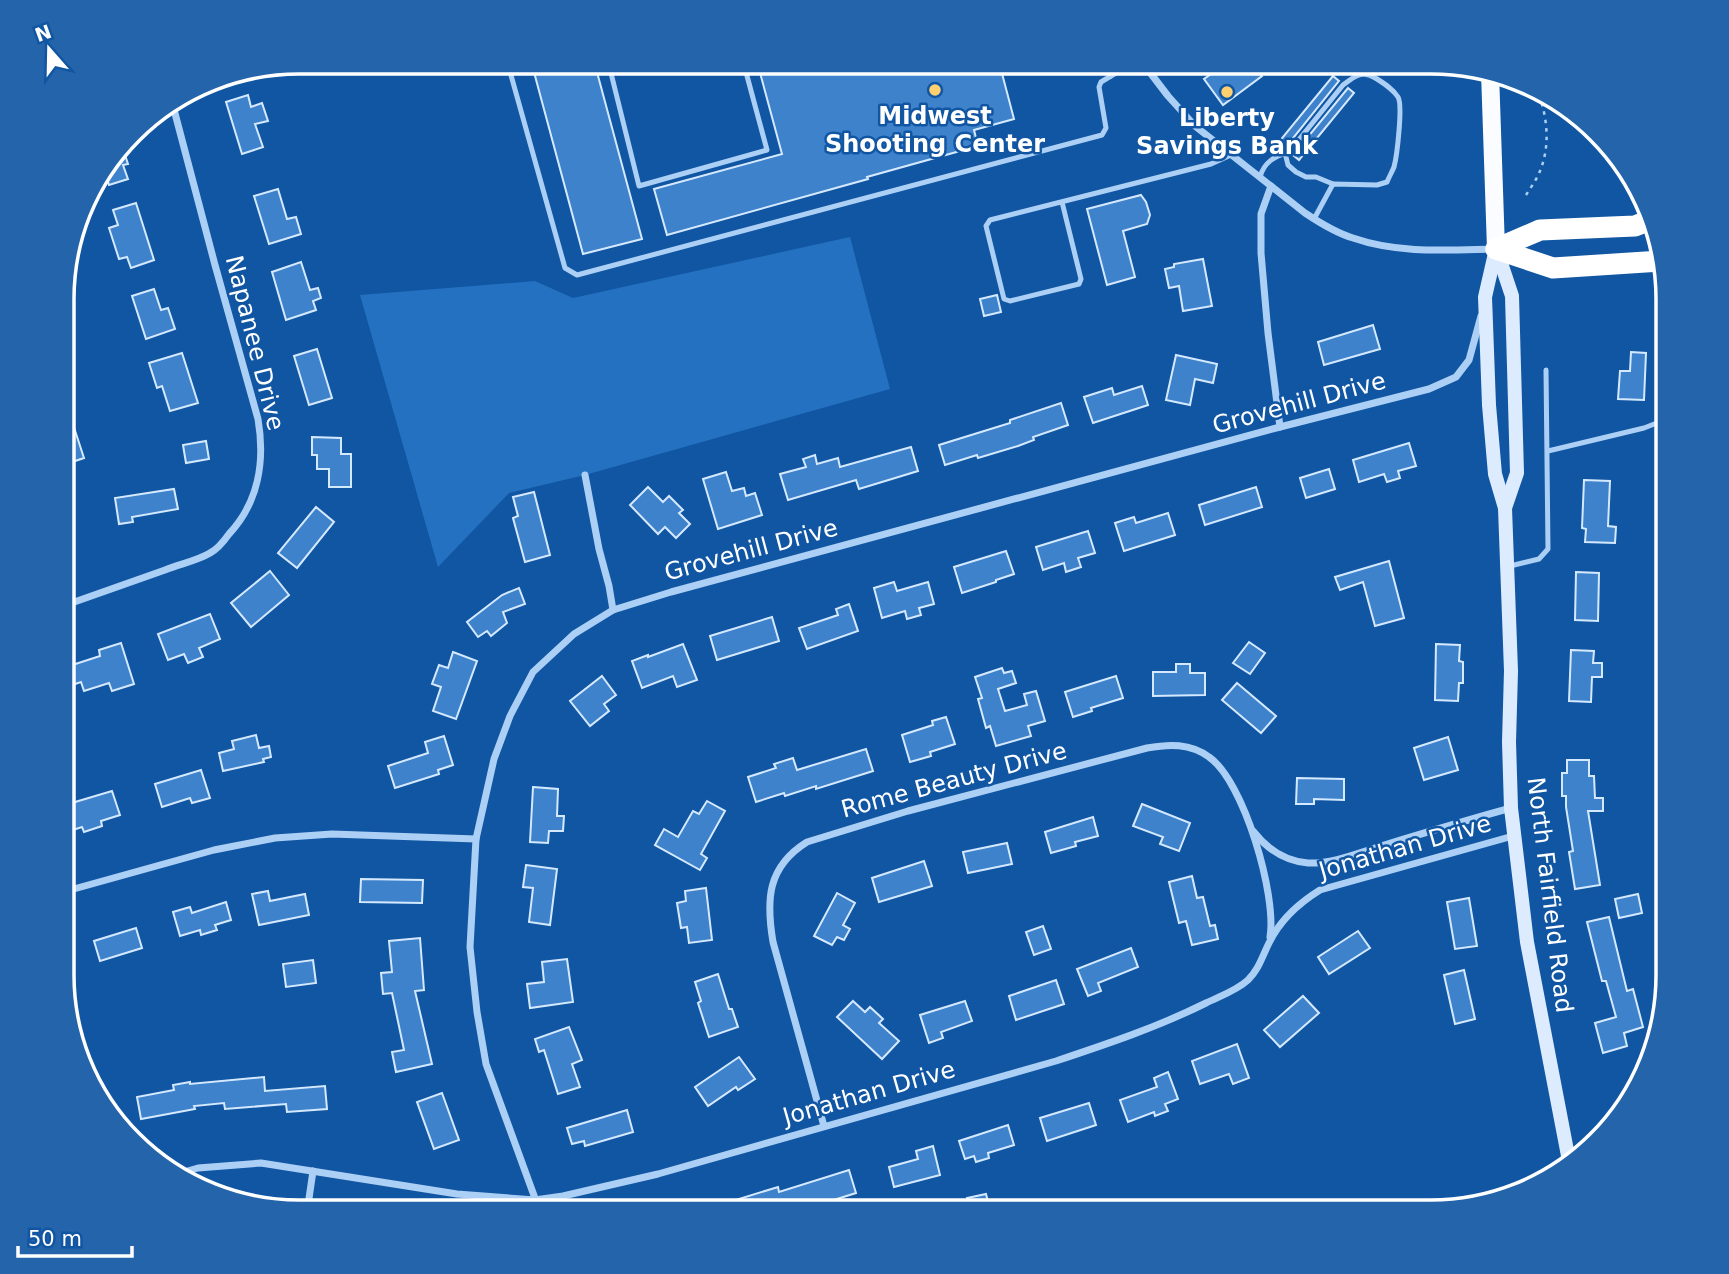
<svg xmlns="http://www.w3.org/2000/svg" width="1729" height="1274" viewBox="0 0 1729 1274" font-family="'DejaVu Sans',sans-serif">
  <style>
    .green { fill: #2471c1 }
    .building { fill: #3e82cb; stroke: #d5e9fe; stroke-width: 2 }
    .lines { fill: none; stroke-linecap: round; stroke-linejoin: round }
    .path { stroke: #acd0f5; stroke-width: 2.5; stroke-dasharray: 3.5 5; stroke-linecap: butt }
    .lane { stroke: #acd0f5; stroke-width: 5 }
    .street { stroke: #acd0f5; stroke-width: 7 }
    .secondary { stroke: #dcecfe; stroke-width: 14 }
    .primary { stroke: #fafcff; stroke-width: 18 }
    .highway { stroke: #fff; stroke-width: 21 }
    .poi-dot { fill: #ffd070; stroke: #1156a3; stroke-width: 2.5 }
    .labels { text-anchor: middle; stroke-width: 5; stroke-linejoin: round; paint-order: stroke }
    .poi-label { font-size: 24px; font-weight: bold; fill: #fff; stroke: #1156a3 }
    .street-label { font-size: 24px; fill: #fff; stroke: #1156a3 }
    .rim { fill: none; stroke: #fff; stroke-width: 3.5 }
  </style>
  <rect width="100%" height="100%" fill="#1156a3"/>
  <path class="green" d="M850 237 890 389 585 475 509 493 438 567 360 295 535 281 573 298Z"/>
  <g class="building">
    <path d="M531 61H594L642 239 583 254Z"/>
    <path d="M784 61 999 62 1014 119 974 130 978 146 867 177 868 179 667 235 654 189 782 154 759 69Z"/>
    <path d="M1228 62H1251L1262 76 1223 105 1204 79Z"/>
    <path d="M1333 76 1339 81 1286 147 1284 148 1278 143Z"/>
    <path d="M1348 88 1354 93 1299 160 1293 155Z"/>
    <path d="M248 95 251 107 262 103 268 121 255 124 263 147 242 154 226 102Z"/>
    <path d="M122 146 128 164 123 165 128 179 109 185 105 172 101 173Z"/>
    <path d="M278 189 287 219 296 217 301 234 269 244 254 196Z"/>
    <path d="M1141 195 1146 202 1150 215 1147 224 1123 231 1135 277 1107 285 1087 209Z"/>
    <path d="M136 203 154 260 131 268 127 257 119 259 109 228 118 225 113 210Z"/>
    <path d="M1203 259 1212 306 1183 311 1179 286 1169 288 1165 269 1174 267V264Z"/>
    <path d="M301 262 310 290 318 288 321 298 313 301 316 310 286 320 272 272Z"/>
    <path d="M154 289 161 310 168 308 175 329 146 339 132 296Z"/>
    <path d="M997 295 1001 312 984 316 980 299Z"/>
    <path d="M1373 325 1380 349 1324 365 1318 342Z"/>
    <path d="M317 349 332 398 309 405 294 356Z"/>
    <path d="M1631 352 1646 353 1644 400 1618 399 1620 371H1630Z"/>
    <path d="M182 353 198 403 170 411 162 386 157 388 149 363Z"/>
    <path d="M1176 355 1217 364 1213 383 1195 379 1190 405 1166 400Z"/>
    <path d="M1142 386 1148 405 1093 423 1084 397 1112 388 1114 395Z"/>
    <path d="M63 403H66L84 458 63 465Z"/>
    <path d="M1061 403 1068 425 1033 437 1034 440 1018 446 978 458 977 455 945 465 939 445 1010 423V420Z"/>
    <path d="M312 437 341 438V454H351V487H329V469H317V455H312Z"/>
    <path d="M206 441 209 459 186 463 183 445Z"/>
    <path d="M1409 443 1416 466 1398 471 1400 478 1387 482 1384 474 1359 482 1353 460Z"/>
    <path d="M911 447 918 471 859 489 856 480 788 500 780 474 806 467 803 459 815 455 817 464 838 458 840 467Z"/>
    <path d="M1329 469 1335 489 1306 498 1300 478Z"/>
    <path d="M726 472 732 491 744 488 746 496 755 493 762 515 718 529 703 479Z"/>
    <path d="M1584 480 1610 481 1608 526 1616 527 1615 543 1585 542 1586 529 1582 528Z"/>
    <path d="M648 487 663 502 669 496 683 510 679 513 690 524 676 538 665 527 658 534 630 505Z"/>
    <path d="M1256 487 1262 507 1205 525 1199 505Z"/>
    <path d="M174 489 178 509 132 517 133 522 119 524 115 498Z"/>
    <path d="M534 492 550 555 525 562 513 518 518 516 513 497Z"/>
    <path d="M316 507 334 522 297 568 278 553Z"/>
    <path d="M1168 513 1175 535 1124 551 1115 523 1134 517 1136 523Z"/>
    <path d="M1088 531 1095 553 1078 558 1081 567 1066 572 1064 563 1043 570 1036 547Z"/>
    <path d="M1006 551 1014 574 996 580V582L962 593 954 567Z"/>
    <path d="M1389 561 1404 618 1375 626 1363 582 1340 590 1335 577Z"/>
    <path d="M270 571 289 595 251 627 231 603Z"/>
    <path d="M1576 572 1599 573 1598 621 1575 620Z"/>
    <path d="M894 582 897 591 928 582 934 604 919 608 921 615 907 619 905 611 882 618 874 588Z"/>
    <path d="M519 588 525 604 503 612 507 623 491 636 487 631 478 637 467 622 502 595Z"/>
    <path d="M849 604 858 631 807 649 799 628 838 615 836 609Z"/>
    <path d="M210 614 220 639 199 648 203 657 188 663 184 654 168 660 158 634Z"/>
    <path d="M772 617 779 641 717 660 710 636Z"/>
    <path d="M1249 642 1265 653 1250 674 1233 663Z"/>
    <path d="M121 643 134 684 112 691 109 683 84 691 81 682 63 688V668L100 656 99 650Z"/>
    <path d="M683 644 697 680 677 687 673 676 642 688 632 661 648 655V657Z"/>
    <path d="M1436 644 1460 645 1459 661 1463 662V683H1459L1458 701 1435 700Z"/>
    <path d="M1571 650 1594 651 1593 663H1602V677H1592L1591 702 1569 701Z"/>
    <path d="M453 652 477 661 456 719 433 711 441 687 432 684 439 665 448 668Z"/>
    <path d="M1176 664H1190V673H1205V695L1153 696V672H1176Z"/>
    <path d="M1002 668 1004 673 1012 671 1016 683 998 689 1005 711 1027 705 1024 694 1036 691 1045 721 1028 726 1031 736 996 746 990 726 986 728 978 699 982 698 975 677Z"/>
    <path d="M602 676 616 695 604 704 609 711 590 726 570 701Z"/>
    <path d="M1116 676 1123 698 1091 708 1092 711 1073 717 1065 692Z"/>
    <path d="M1237 683 1276 716 1261 733 1222 700Z"/>
    <path d="M946 717 955 744 930 752 931 756 910 762 902 735 933 725 932 721Z"/>
    <path d="M256 735 259 748 269 746 271 757 263 759 264 762 223 771 219 753 234 749 232 741Z"/>
    <path d="M444 736 453 765 438 770 439 774 395 788 388 766 428 753 425 742Z"/>
    <path d="M1448 737 1458 770 1424 780 1414 748Z"/>
    <path d="M866 749 873 771 816 789V786L785 796 784 793 756 802 748 777 776 768 774 764 793 758 797 770Z"/>
    <path d="M1567 760H1589V776H1594L1595 798H1603V811H1588L1600 885 1575 889 1569 852 1573 851 1566 807V796H1562V773H1567Z"/>
    <path d="M201 770 210 798 192 803 190 798 162 807 155 784Z"/>
    <path d="M1297 778 1344 779V800L1314 799V804H1296Z"/>
    <path d="M533 787 558 789 557 816H564L563 831H549L548 843 530 842Z"/>
    <path d="M112 791 120 815 101 821 102 826 84 832 82 827 73 830 65 805Z"/>
    <path d="M707 801 725 811 701 854 707 858 700 870 655 845 664 829 678 837 693 811 699 814Z"/>
    <path d="M1142 804 1190 823 1179 851 1160 844 1163 837 1133 826Z"/>
    <path d="M1093 817 1098 836 1075 842 1076 846 1051 853 1045 832Z"/>
    <path d="M1007 843 1012 864 968 873 963 852Z"/>
    <path d="M924 861 932 886 879 902 872 878Z"/>
    <path d="M526 865 557 869 550 925 529 922 533 888 523 887Z"/>
    <path d="M1192 876 1197 898 1203 897 1210 926 1215 925 1218 939 1192 945 1186 921 1179 923 1169 882Z"/>
    <path d="M361 879 423 880 422 903 360 902Z"/>
    <path d="M706 888 712 940 689 943 687 927 681 928 677 903 686 901 685 891Z"/>
    <path d="M268 891 270 901 305 894 309 915 259 925 252 894Z"/>
    <path d="M837 893 855 903 843 925 850 929 844 940 837 937 832 945 814 936Z"/>
    <path d="M1638 894 1642 913 1619 918 1615 899Z"/>
    <path d="M1469 898 1477 946 1455 949 1447 902Z"/>
    <path d="M226 902 231 920 215 925 217 930 201 935 200 930 180 936 173 912 190 907 192 913Z"/>
    <path d="M1609 917 1627 991 1633 989 1643 1027 1624 1033 1627 1046 1603 1053 1595 1023 1616 1017 1606 981H1602L1587 922Z"/>
    <path d="M1043 926 1051 949 1034 955 1026 932Z"/>
    <path d="M136 928 142 948 100 961 94 941Z"/>
    <path d="M1358 931 1370 948 1329 974 1318 957Z"/>
    <path d="M420 938 424 990 415 991 432 1064 396 1072 392 1052 404 1050 392 993 383 994 381 973 392 972 389 941Z"/>
    <path d="M1131 948 1138 967 1098 983 1101 991 1088 996 1077 969Z"/>
    <path d="M567 959 573 1002 530 1008 527 984 544 982 542 962Z"/>
    <path d="M313 960 316 983 286 987 283 964Z"/>
    <path d="M1464 970 1475 1019 1455 1024 1444 975Z"/>
    <path d="M718 974 729 1009H732L738 1027 709 1037 698 1003 701 1001 695 982Z"/>
    <path d="M1056 980 1064 1004 1016 1020 1009 996Z"/>
    <path d="M1303 996 1319 1013 1280 1047 1264 1030Z"/>
    <path d="M853 1001 865 1012 870 1007 883 1019 879 1023 899 1041 882 1059 837 1017Z"/>
    <path d="M965 1001 972 1021 941 1032 943 1038 929 1043 920 1015Z"/>
    <path d="M569 1027 582 1060 572 1064 580 1087 558 1094 544 1050 539 1052 535 1039Z"/>
    <path d="M1237 1044 1249 1078 1233 1084 1229 1074 1200 1084 1192 1061Z"/>
    <path d="M739 1057 755 1079 738 1090 736 1087 708 1106 695 1087Z"/>
    <path d="M1168 1072 1178 1099 1165 1104 1168 1111 1155 1116 1154 1112 1128 1122 1120 1100 1157 1087 1154 1078Z"/>
    <path d="M264 1077 265 1091 325 1086 327 1109 287 1112 286 1104 225 1109 224 1103 194 1106 195 1109 141 1119 137 1097 174 1090 173 1085 190 1082V1084Z"/>
    <path d="M442 1093 459 1140 434 1149 417 1102Z"/>
    <path d="M1089 1103 1096 1125 1047 1141 1040 1118Z"/>
    <path d="M627 1110 633 1132 585 1146 584 1141 572 1144 567 1128Z"/>
    <path d="M1008 1125 1014 1145 988 1153 989 1158 976 1162 974 1156 965 1159 959 1141Z"/>
    <path d="M933 1146 940 1175 894 1187 889 1167 918 1159 916 1151Z"/>
    <path d="M849 1170 856 1193 805 1209 803 1203 773 1212H704L703 1210 778 1187 779 1192Z"/>
    <path d="M986 1194 991 1213H971L967 1198Z"/>
  </g>
  <g class="lines">
    <path class="path" d="M1526 195C1531 187 1537 179 1540 171 1551 144 1547 115 1537 89"/>
    <g class="lane">
      <path d="M507 61 565 268 577 275 1102 135 1106 128 1099 87 1101 82 1134 62"/>
      <path d="M608 61 639 186 767 150 743 61"/>
      <path d="M1101 62 1111 76"/>
      <path d="M1285 153 1288 165 1296 172 1306 177H1316L1333 184"/>
      <path d="M1260 177C1264 162 1275 156 1289 152L1343 85C1356 75 1362 70 1377 79 1385 84 1393 89 1398 97 1403 105 1397 156 1394 167 1392 172 1389 177 1387 182L1377 185 1333 184 1314 219"/>
      <path d="M1062 202 1081 279 1079 284 1010 301 1004 299 986 226 990 220 1211 164 1231 155"/>
      <path d="M1548 451 1644 428 1667 419"/>
      <path d="M1510 566 1539 559 1548 549 1546 370"/>
    </g>
    <g class="street">
      <path d="M1142 62 1168 96 1195 126 1305 213C1320 223 1336 233 1353 238 1399 254 1448 250 1495 249"/>
      <path d="M1271 186 1261 214V253L1268 333 1280 427"/>
      <path d="M585 475 599 549 609 586 613 610"/>
      <path d="M63 606C97 594 131 582 165 570 179 564 197 561 210 553 218 549 224 541 229 534 259 502 265 460 258 419L215 265 172 102"/>
      <path d="M1253 831C1267 849 1285 861 1308 863 1332 864 1358 853 1381 846 1424 833 1467 820 1511 808"/>
      <path d="M63 892 214 850 275 838 332 834 476 839"/>
      <path d="M824 1126 773 942C766 900 767 867 807 842L908 811 1147 748C1169 744 1190 743 1209 757 1244 781 1277 896 1270 937"/>
      <path d="M174 1175 198 1168 261 1163 457 1194 535 1200 563 1196 658 1174 1056 1061C1107 1044 1158 1027 1206 1003 1220 996 1236 991 1248 980 1259 969 1262 957 1269 943 1280 920 1299 903 1320 890L1513 836"/>
      <path d="M307 1212 313 1171"/>
      <path d="M540 1212 486 1064 477 1012 470 947 476 839 494 759 510 716 533 672 574 634 613 610 671 592 1280 427 1429 389 1456 377 1469 360 1481 316"/>
    </g>
    <g class="secondary">
      <path d="M1496 249 1485 297 1489 405 1495 474 1505 508 1511 671 1509 742 1511 808 1527 942 1569 1161"/>
      <path d="M1497 251 1512 296 1517 473 1505 508"/>
    </g>
    <path class="primary" d="M1490 72 1496 249"/>
    <g class="highway">
      <path d="M1496 249 1553 268 1661 261"/>
      <path d="M1496 249 1540 230 1635 226 1650 220"/>
    </g>
  </g>
  <g class="poi-dot">
    <circle cx="935" cy="90" r="7"/>
    <circle cx="1227" cy="92" r="7"/>
  </g>
  <g class="labels">
    <g class="poi-label">
      <text x="935" y="124">Midwest<tspan x="935" dy="28">Shooting Center</tspan></text>
      <text x="1227" y="126">Liberty<tspan x="1227" dy="28">Savings Bank</tspan></text>
    </g>
    <g class="street-label">
      <text transform="translate(255 343) rotate(76)" y="8">Napanee Drive</text>
      <text transform="translate(1299 403) rotate(-15)" y="8">Grovehill Drive</text>
      <text transform="translate(751 550) rotate(-15)" y="8">Grovehill Drive</text>
      <text transform="translate(954 780) rotate(-15)" y="8">Rome Beauty Drive</text>
      <text transform="translate(1405 847) rotate(-16)" y="8">Jonathan Drive</text>
      <text transform="translate(1550 895) rotate(83)" y="8">North Fairfield Road</text>
      <text transform="translate(869 1093) rotate(-16)" y="8">Jonathan Drive</text>
    </g>
  </g>
  <path d="M0 0H1729V1274H0ZM299 74H1431A225 225 0 0 1 1656 299V975A225 225 0 0 1 1431 1200H299A225 225 0 0 1 74 975V299A225 225 0 0 1 299 74Z" fill="#2464aa" fill-rule="evenodd"/>
  <path class="rim" d="M299 74H1431A225 225 0 0 1 1656 299V975A225 225 0 0 1 1431 1200H299A225 225 0 0 1 74 975V299A225 225 0 0 1 299 74Z"/>
  <g transform="translate(49 49) rotate(340)" stroke="#1156a3" stroke-width="5" paint-order="stroke">
  <path d="M0-5L12 26L0 18L-12 26Z" fill="#ffffff"/>
  <text y="-10" font-size="19" font-weight="bold" text-anchor="middle" fill="#ffffff">N</text>
  </g>
  <path d="M18 1246v10h114v-10" fill="none" stroke="#ffffff" stroke-width="3.5"/>
  <text x="28" y="1246" font-size="21" fill="#ffffff" stroke="#1156a3" stroke-width="5" paint-order="stroke">50 m</text>
</svg>
